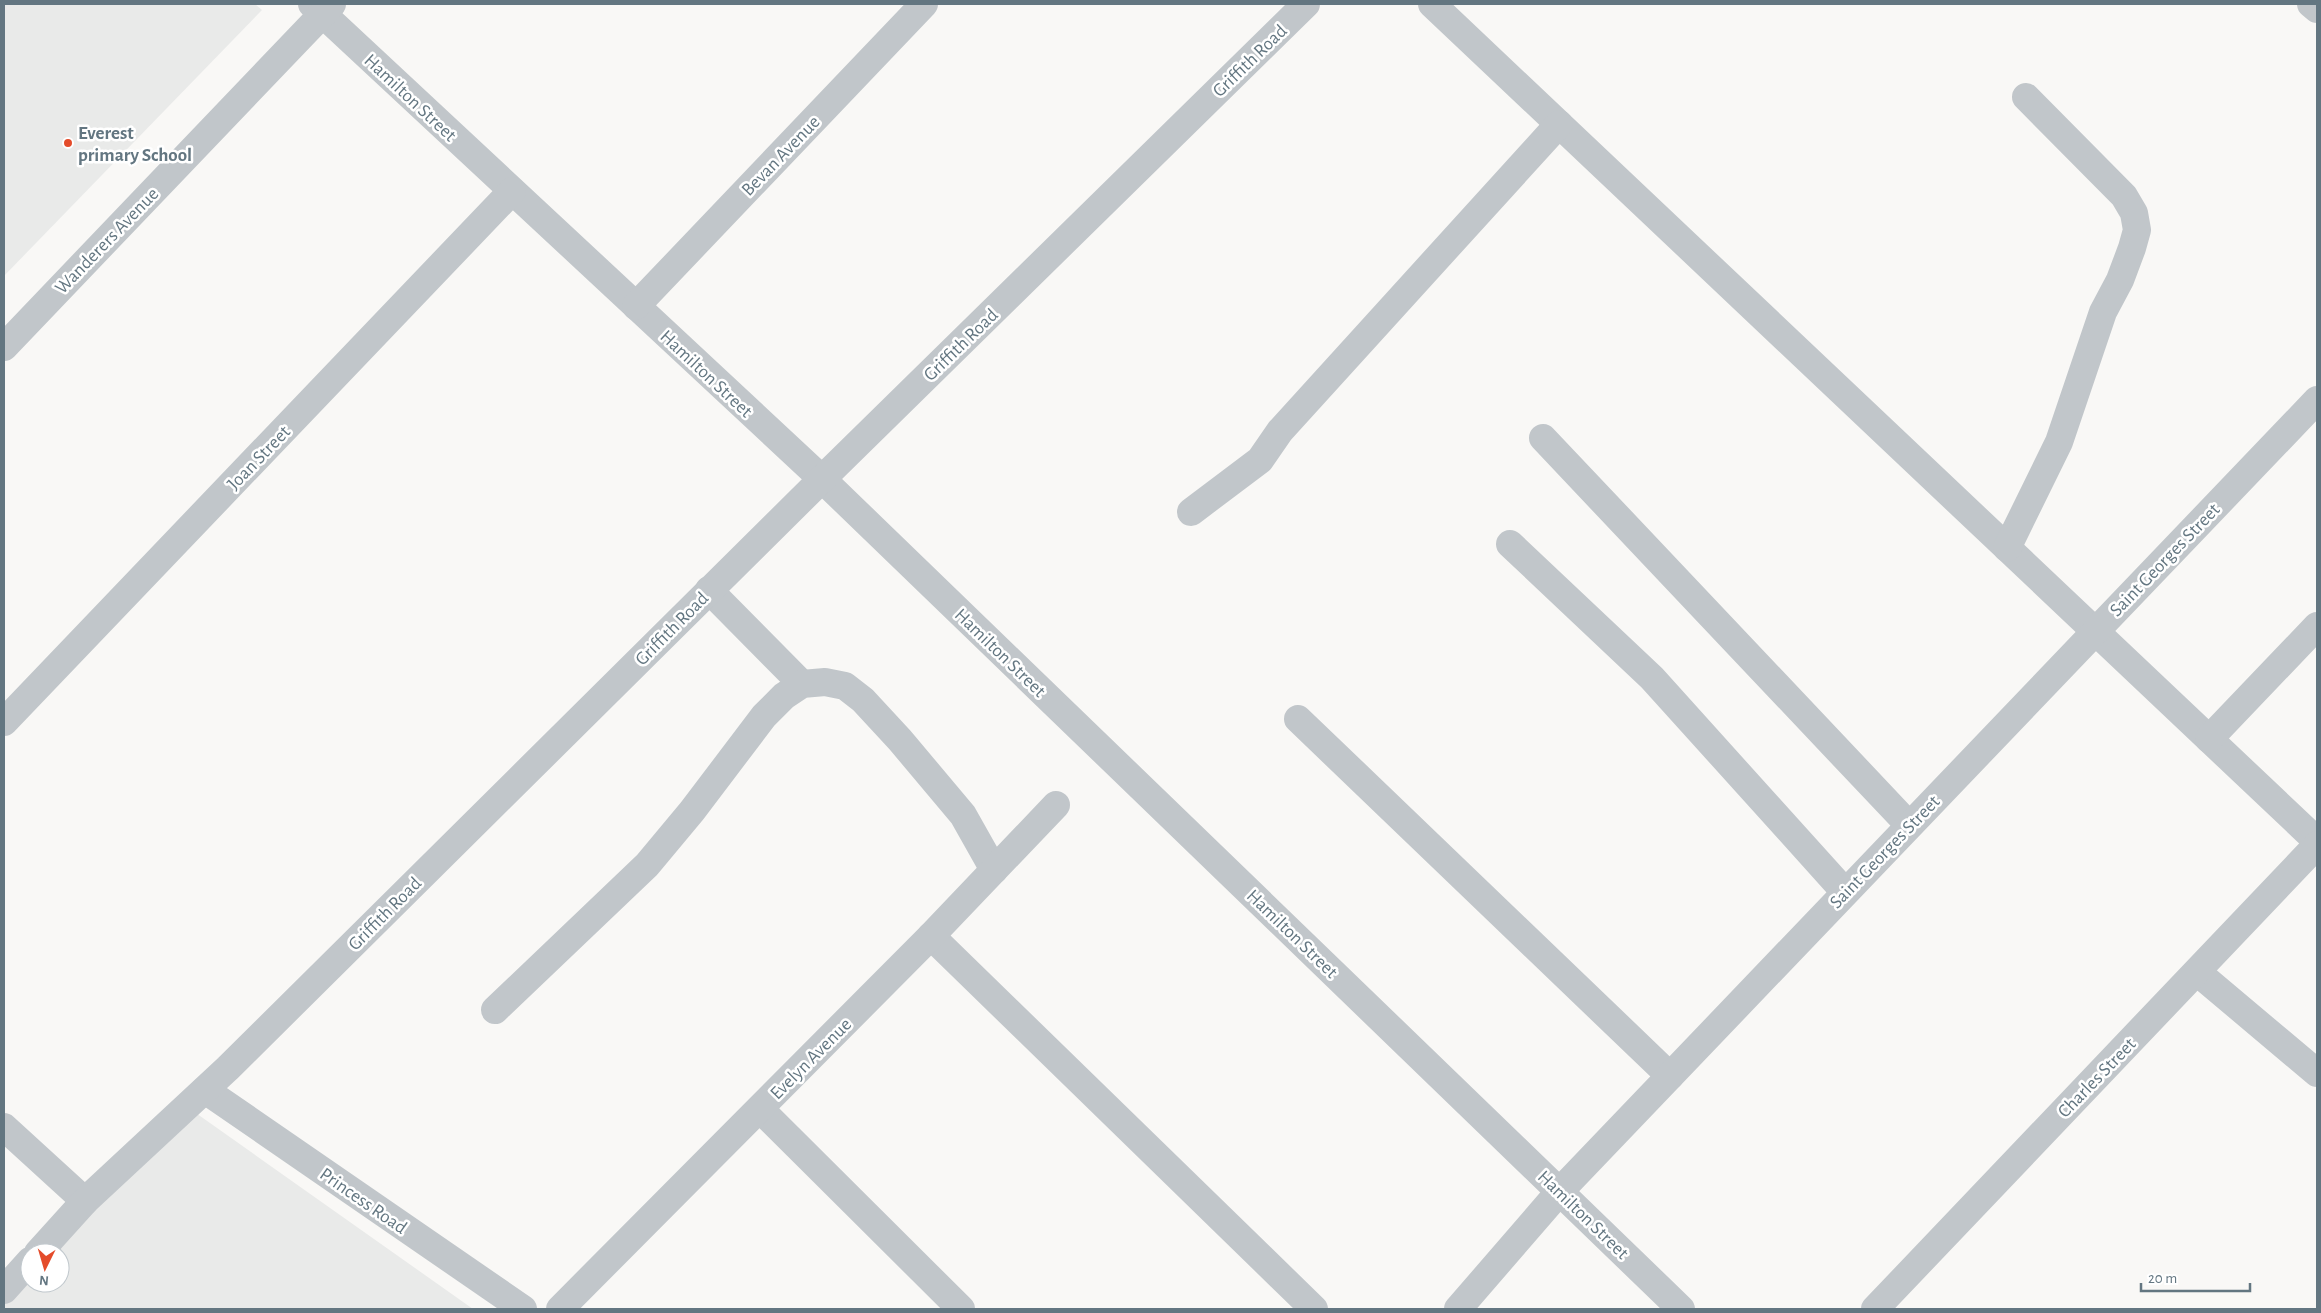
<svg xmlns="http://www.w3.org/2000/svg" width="2321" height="1313" viewBox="0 0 2321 1313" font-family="'Alegreya Sans',sans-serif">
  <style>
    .built { fill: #e9eae9; fill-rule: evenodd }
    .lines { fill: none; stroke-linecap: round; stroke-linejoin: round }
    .minor { stroke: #c1c6ca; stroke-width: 28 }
    .poi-dot { fill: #e44c2b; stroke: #fff; stroke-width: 2 }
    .labels { text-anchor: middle; stroke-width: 5; stroke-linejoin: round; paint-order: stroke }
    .street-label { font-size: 19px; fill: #637681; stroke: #fff }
    .poi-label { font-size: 19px; font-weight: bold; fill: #637681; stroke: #fff; text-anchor: start }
  </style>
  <rect width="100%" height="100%" fill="#f9f8f6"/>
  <g class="built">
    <path d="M4 4H255L262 10 4 276Z"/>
    <path d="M193 1111 473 1309H4V1274ZM30 1253H60V1283H30Z"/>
  </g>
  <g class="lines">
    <g class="minor">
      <path d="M312 4 822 479 1681 1309"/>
      <path d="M1432 4 2317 841"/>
      <path d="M2311 4 2317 9"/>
      <path d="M636 306 924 4"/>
      <path d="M4 347 332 4"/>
      <path d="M1543 438 1909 825"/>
      <path d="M1191 512 1260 460 1280 431 1559 124"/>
      <path d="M1510 544 1652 678 1845 892"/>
      <path d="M2007 548 2059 442 2103 312 2120 280 2132 248 2137 230 2134 213 2124 196 2026 97"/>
      <path d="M709 590 802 684"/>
      <path d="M1298 719 1670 1076"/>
      <path d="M4 722 512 191"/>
      <path d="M2209 739 2317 626"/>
      <path d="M931 936 1314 1309"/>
      <path d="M2197 972 2317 1073"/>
      <path d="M495 1010 647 865 692 811 764 716 784 696 802 684 825 682 845 686 863 700 900 740 963 815 994 870"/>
      <path d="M205 1090 523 1309"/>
      <path d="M760 1109 961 1309"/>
      <path d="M4 1127 85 1201"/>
      <path d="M38 1253 85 1201 228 1068 822 479 1306 4"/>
      <path d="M4 1290 30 1261"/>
      <path d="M560 1309 931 936 1056 805"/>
      <path d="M1458 1309 1560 1191 2317 400"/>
      <path d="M1875 1309 2317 845"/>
    </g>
  </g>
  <circle class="poi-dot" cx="68" cy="143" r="5"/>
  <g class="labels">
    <g class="street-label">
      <text transform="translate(1249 60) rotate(-44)" y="7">Griffith Road</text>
      <text transform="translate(411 97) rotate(43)" y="7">Hamilton Street</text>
      <text transform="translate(780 155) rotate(-46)" y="7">Bevan Avenue</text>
      <text transform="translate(106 240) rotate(-46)" y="7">Wanderers Avenue</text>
      <text transform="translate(960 344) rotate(-44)" y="7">Griffith Road</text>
      <text transform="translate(707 373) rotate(43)" y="7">Hamilton Street</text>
      <text transform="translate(258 457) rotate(-46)" y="7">Joan Street</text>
      <text transform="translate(2164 559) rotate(-46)" y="7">Saint Georges Street</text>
      <text transform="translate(671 628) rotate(-45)" y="7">Griffith Road</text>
      <text transform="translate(1001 652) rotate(44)" y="7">Hamilton Street</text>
      <text transform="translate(1884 851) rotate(-46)" y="7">Saint Georges Street</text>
      <text transform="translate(384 913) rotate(-45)" y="7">Griffith Road</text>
      <text transform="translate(1293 933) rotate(44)" y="7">Hamilton Street</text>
      <text transform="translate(810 1058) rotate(-45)" y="7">Evelyn Avenue</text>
      <text transform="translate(2096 1077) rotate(-46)" y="7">Charles Street</text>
      <text transform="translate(364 1200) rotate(35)" y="7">Princess Road</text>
      <text transform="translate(1584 1214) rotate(44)" y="7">Hamilton Street</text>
    </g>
    <g class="poi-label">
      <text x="78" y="139">Everest<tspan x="78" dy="22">primary School</tspan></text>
    </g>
  </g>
  <rect width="2321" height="1313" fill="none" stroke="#637681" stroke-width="10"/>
  <g transform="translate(45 1268) rotate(185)"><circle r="24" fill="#ffffff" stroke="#c1c8cd"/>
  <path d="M0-4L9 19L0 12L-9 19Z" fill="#e44c2b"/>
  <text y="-8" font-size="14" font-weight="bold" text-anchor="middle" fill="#637681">N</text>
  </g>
  <path d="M2141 1283v8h109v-8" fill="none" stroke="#637681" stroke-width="2.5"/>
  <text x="2148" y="1283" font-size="15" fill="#637681" stroke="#ffffff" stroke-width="4" paint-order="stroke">20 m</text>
</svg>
